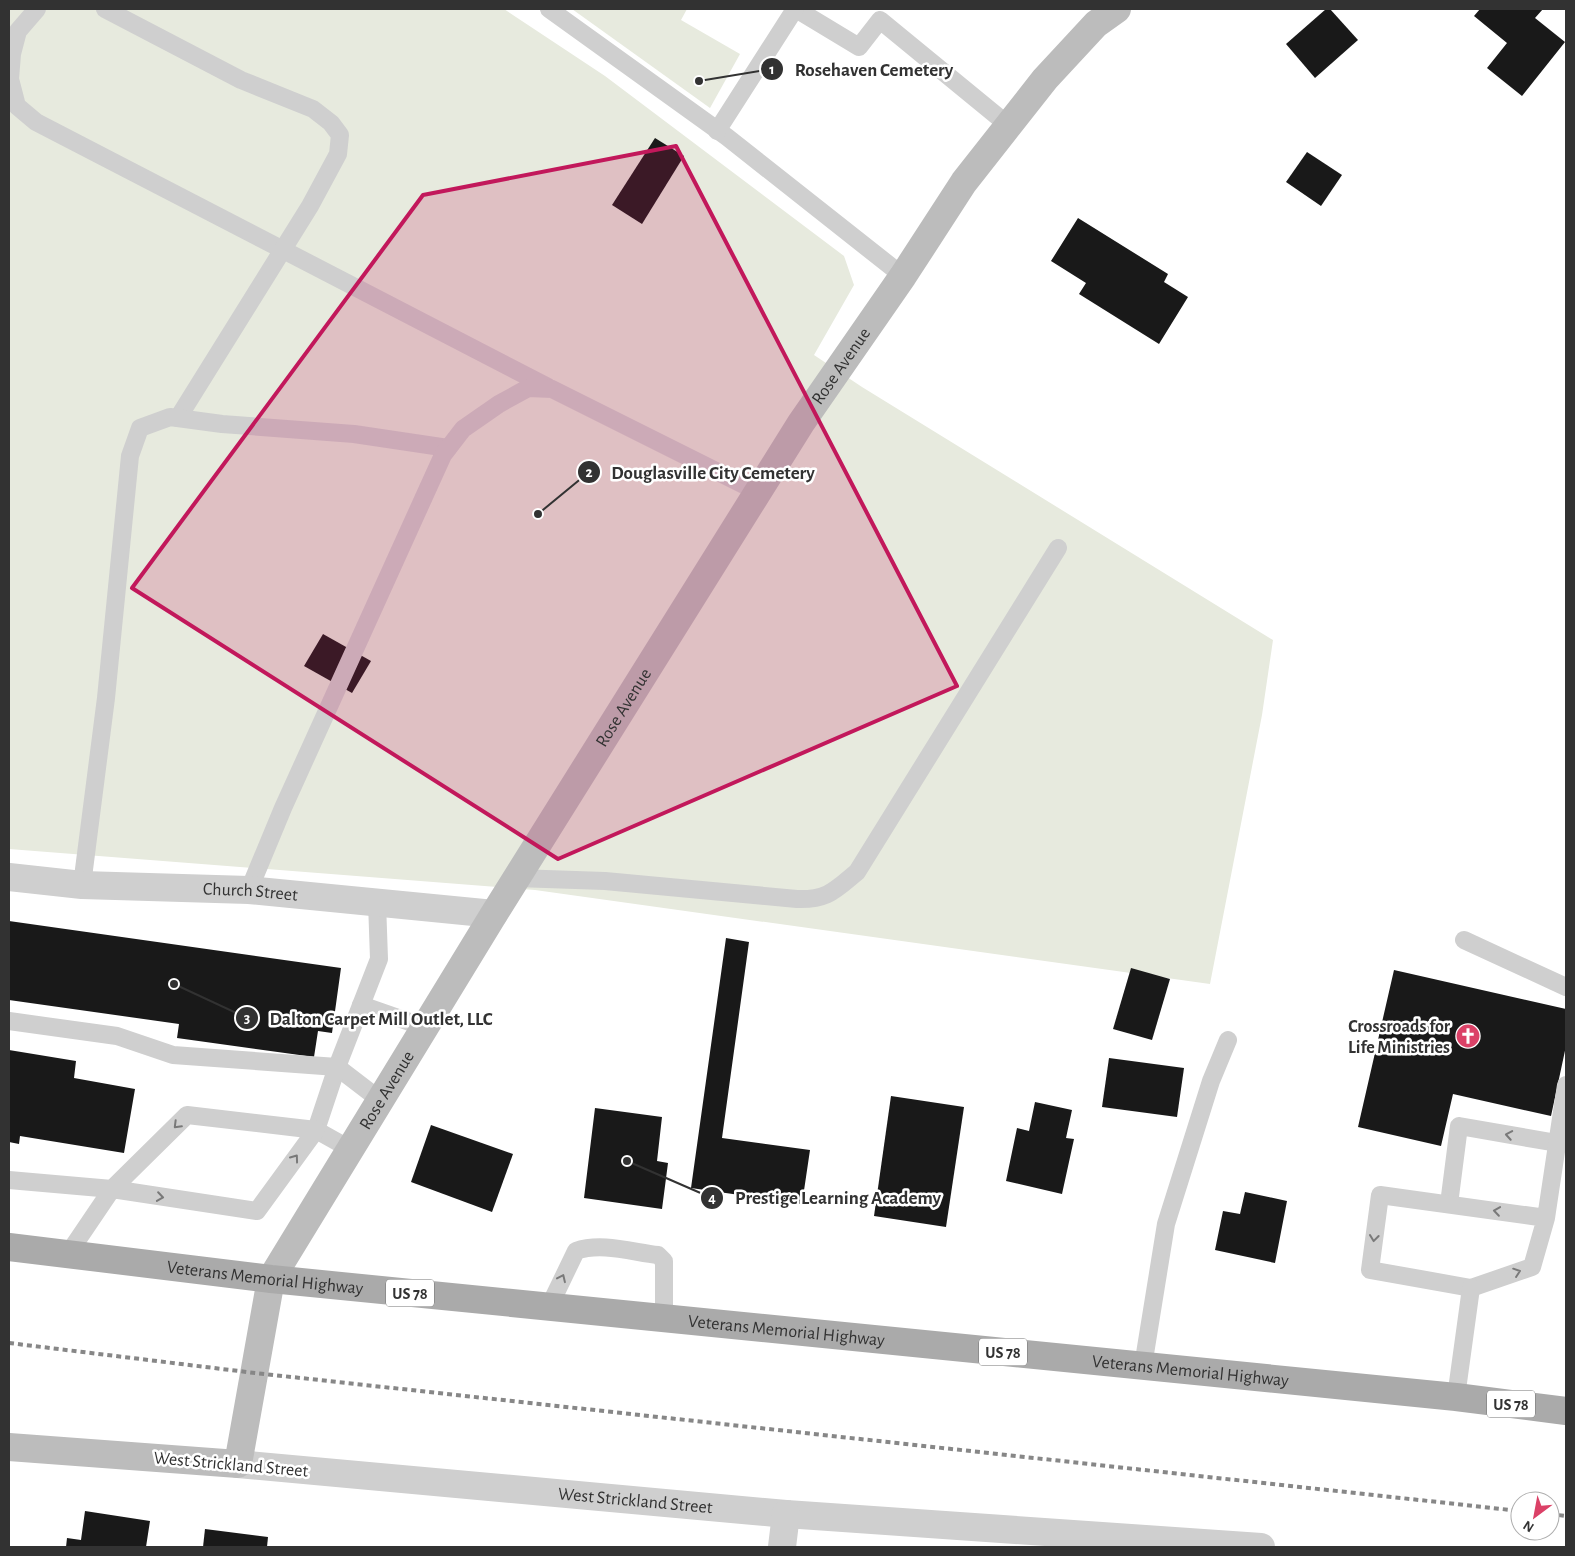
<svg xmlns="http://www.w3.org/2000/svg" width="1575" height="1556" viewBox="0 0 1575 1556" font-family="'Alegreya Sans',sans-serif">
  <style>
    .green { fill: #e7eade }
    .building { fill: #191919 }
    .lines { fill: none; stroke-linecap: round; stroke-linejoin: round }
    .lane { stroke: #cfcfcf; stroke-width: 18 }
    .street { stroke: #cfcfcf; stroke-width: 28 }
    .secondary { stroke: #bcbcbc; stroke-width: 28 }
    .primary { stroke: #aaa; stroke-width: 28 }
    .rail { stroke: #878787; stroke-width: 4; stroke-dasharray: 5 4; stroke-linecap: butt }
    .oneway { stroke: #797979 }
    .marked { fill: #c2185b; fill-opacity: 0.2; stroke: #c2185b; stroke-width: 4; stroke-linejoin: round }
    .labels { text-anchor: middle; stroke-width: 5; stroke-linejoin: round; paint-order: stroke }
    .shield { fill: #fff; stroke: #707070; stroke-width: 1 }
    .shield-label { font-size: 16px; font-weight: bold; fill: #323232 }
    .street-label { font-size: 18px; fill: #323232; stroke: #fff }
    .poi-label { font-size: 18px; font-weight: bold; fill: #323232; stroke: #fff; text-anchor: end }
    .leader { fill: none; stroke: #323232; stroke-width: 2 }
    .callout-dot { fill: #323232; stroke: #fff; stroke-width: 2 }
    .mark-label { font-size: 15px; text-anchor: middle; font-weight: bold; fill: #fff }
    .callout-label { font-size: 19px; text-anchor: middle; font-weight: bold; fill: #323232; stroke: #fff; stroke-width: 5; stroke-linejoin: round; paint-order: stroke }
  </style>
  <rect width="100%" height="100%" fill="#fff"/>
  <g class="green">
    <path d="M9 9H504L605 76 844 256 854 285 814 355 862 387 1273 640 1262 715 1210 984 535 890 9 849Z"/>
    <path d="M572 9H687L681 20 740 54 710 108Z"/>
  </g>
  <g class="building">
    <path d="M1326 9H1330L1358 40 1315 78 1286 44Z"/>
    <path d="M1480 9H1543L1535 18 1565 42 1522 96 1487 68 1507 43 1474 16Z"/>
    <path d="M655 138 684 156 642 224 612 205Z"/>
    <path d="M1307 152 1342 175 1321 206 1286 182Z"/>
    <path d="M1078 218 1168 274 1164 282 1188 297 1159 344 1079 294 1086 283 1051 261Z"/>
    <path d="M323 634 371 661 352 693 304 666Z"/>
    <path d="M9 921 341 968 332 1033 318 1031 314 1057 177 1038 179 1024 9 1000Z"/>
    <path d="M726 938 749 942 722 1138 810 1150 802 1204 691 1188Z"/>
    <path d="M1131 968 1170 979 1152 1040 1113 1029Z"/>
    <path d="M1394 970 1566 1009V1046L1551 1116 1453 1094 1441 1146 1358 1127Z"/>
    <path d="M9 1050 76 1061 74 1078 135 1089 124 1153 20 1136 19 1144 9 1142Z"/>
    <path d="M1109 1058 1184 1068 1177 1117 1102 1107Z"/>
    <path d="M891 1096 964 1107 946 1227 874 1216Z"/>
    <path d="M1035 1102 1072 1110 1066 1138 1074 1139 1062 1194 1006 1181 1017 1128 1029 1131Z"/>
    <path d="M595 1108 662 1117 657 1161 668 1163 662 1209 584 1198Z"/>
    <path d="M431 1125 513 1154 492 1212 411 1182Z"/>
    <path d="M1245 1192 1287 1201 1275 1263 1215 1250 1223 1211 1240 1214Z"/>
    <path d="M85 1511 150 1521 146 1547H66L67 1538 81 1540Z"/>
    <path d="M205 1529 268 1537 267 1547H203Z"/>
  </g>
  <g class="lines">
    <g class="lane">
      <path d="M37 9 18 31 12 54 10 79 17 106 36 122 548 387"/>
      <path d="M105 9 241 80 313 109 331 123 340 135 338 154 310 206 178 418"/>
      <path d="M549 9 727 137 903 276"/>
      <path d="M796 9 859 47 880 20 1008 125"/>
      <path d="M717 131 795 9"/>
      <path d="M516 878 605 881 797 899C828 900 835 890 857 872L1058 548"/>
      <path d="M82 885 106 698 130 456 140 428 170 417 222 424 354 434 448 448"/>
      <path d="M249 890 283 808 443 455 463 429 499 404 528 388 552 389 758 492"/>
      <path d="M1464 940 1566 987"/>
      <path d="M361 1005 424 1027"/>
      <path d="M9 1021 117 1036 173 1055 337 1067 380 1100"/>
      <path d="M350 1149 316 1130 337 1067 379 959 377 902"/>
      <path d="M9 1180 112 1189 257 1211 316 1130 187 1115 112 1189 68 1254"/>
      <path d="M1449 1204 1459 1126 1557 1143"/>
      <path d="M1546 1218 1380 1195 1370 1270 1471 1288 1532 1267 1546 1218 1566 1085"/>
      <path d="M549 1307 576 1251C601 1242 632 1252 658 1255L664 1261V1318"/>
      <path d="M1143 1366 1166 1224 1211 1081 1228 1040"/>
      <path d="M1456 1397 1471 1288"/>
    </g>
    <g class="street">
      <path id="s1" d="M9 877 82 885 249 890 494 914"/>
      <path id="s2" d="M238 1464 786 1514 1261 1547"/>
      <path d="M782 1547 786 1514"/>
    </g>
    <path class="secondary" id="s3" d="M9 1447 238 1464 271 1279 494 914 801 423 903 276 964 182 1045 79 1096 24 1117 9"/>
    <path class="primary" id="s4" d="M9 1247 271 1279 1456 1397 1566 1411"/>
    <g class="rail">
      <path d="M9 1343 255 1373 1520 1511"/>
      <path d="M1550 1514 1566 1516"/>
    </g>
  </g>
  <defs><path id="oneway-chevron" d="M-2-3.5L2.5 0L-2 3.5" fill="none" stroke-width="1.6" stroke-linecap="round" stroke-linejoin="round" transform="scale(1.25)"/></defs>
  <g class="oneway">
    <use href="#oneway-chevron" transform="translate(177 1125) rotate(135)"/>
    <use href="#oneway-chevron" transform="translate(1509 1135) rotate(-170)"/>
    <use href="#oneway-chevron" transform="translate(295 1158) rotate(-54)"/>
    <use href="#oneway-chevron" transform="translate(160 1197) rotate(8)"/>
    <use href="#oneway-chevron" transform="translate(1497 1211) rotate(-172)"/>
    <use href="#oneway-chevron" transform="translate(1374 1238) rotate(97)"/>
    <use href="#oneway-chevron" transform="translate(1517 1272) rotate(-19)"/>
    <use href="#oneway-chevron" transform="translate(562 1278) rotate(-65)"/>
  </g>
  <path class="marked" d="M676 146 957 686 558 859 132 588 423 195Z"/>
  <defs>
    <symbol id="church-disc" viewBox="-11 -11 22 22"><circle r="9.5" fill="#db4167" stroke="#fff"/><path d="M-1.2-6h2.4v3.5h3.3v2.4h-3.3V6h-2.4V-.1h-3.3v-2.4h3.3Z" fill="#fff"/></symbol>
  </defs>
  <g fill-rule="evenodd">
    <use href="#church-disc" x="1454" y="1022" width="28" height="28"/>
  </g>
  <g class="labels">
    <g class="shield">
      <rect x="386" y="1279.5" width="48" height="27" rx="4"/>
      <rect x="979" y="1338.5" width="48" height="27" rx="4"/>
      <rect x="1487" y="1390.5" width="48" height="27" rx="4"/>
    </g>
    <g class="shield-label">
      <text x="410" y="1299">US 78</text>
      <text x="1003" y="1358">US 78</text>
      <text x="1511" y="1410">US 78</text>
    </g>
    <g class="street-label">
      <text dy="6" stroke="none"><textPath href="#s3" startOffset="1494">Rose Avenue</textPath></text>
      <text dy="6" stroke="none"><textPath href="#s3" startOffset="1089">Rose Avenue</textPath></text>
      <text dy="6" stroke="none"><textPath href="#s1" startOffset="242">Church Street</textPath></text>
      <text dy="6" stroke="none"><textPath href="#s3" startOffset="639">Rose Avenue</textPath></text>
      <text dy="6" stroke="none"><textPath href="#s4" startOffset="258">Veterans Memorial Highway</textPath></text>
      <text dy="6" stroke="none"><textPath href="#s4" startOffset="782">Veterans Memorial Highway</textPath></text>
      <text dy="6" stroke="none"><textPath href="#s4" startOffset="1188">Veterans Memorial Highway</textPath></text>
      <text transform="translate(231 1464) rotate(5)" y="6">West Strickland Street</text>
      <text dy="6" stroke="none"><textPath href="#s2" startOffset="399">West Strickland Street</textPath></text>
    </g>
    <g class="poi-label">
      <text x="1450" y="1032">Crossroads for<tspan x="1450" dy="21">Life Ministries</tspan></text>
    </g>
  </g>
  <path class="leader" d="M699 81L772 69M538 514L589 472M174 984L247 1018M627 1161L712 1198"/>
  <g class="callout-dot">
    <circle cx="699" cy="81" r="5"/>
    <circle cx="538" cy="514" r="5"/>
    <circle cx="174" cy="984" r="5"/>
    <circle cx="627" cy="1161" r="5"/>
    <circle cx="772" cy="69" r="12"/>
    <circle cx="589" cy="472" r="12"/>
    <circle cx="247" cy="1018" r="12"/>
    <circle cx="712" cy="1198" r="12"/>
  </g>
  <g class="mark-label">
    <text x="772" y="74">1</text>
    <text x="589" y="477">2</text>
    <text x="247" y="1023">3</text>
    <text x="712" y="1203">4</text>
  </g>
  <g class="callout-label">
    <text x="874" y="76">Rosehaven Cemetery</text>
    <text x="713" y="479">Douglasville City Cemetery</text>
    <text x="381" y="1025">Dalton Carpet Mill Outlet, LLC</text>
    <text x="838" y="1204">Prestige Learning Academy</text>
  </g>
  <rect width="1575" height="1556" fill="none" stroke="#323232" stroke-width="20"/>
  <g transform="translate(1535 1516) rotate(212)"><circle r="24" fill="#ffffff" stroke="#adadad"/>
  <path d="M0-4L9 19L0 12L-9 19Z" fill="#db4167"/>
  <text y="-8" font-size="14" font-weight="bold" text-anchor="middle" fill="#323232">N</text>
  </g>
</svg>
